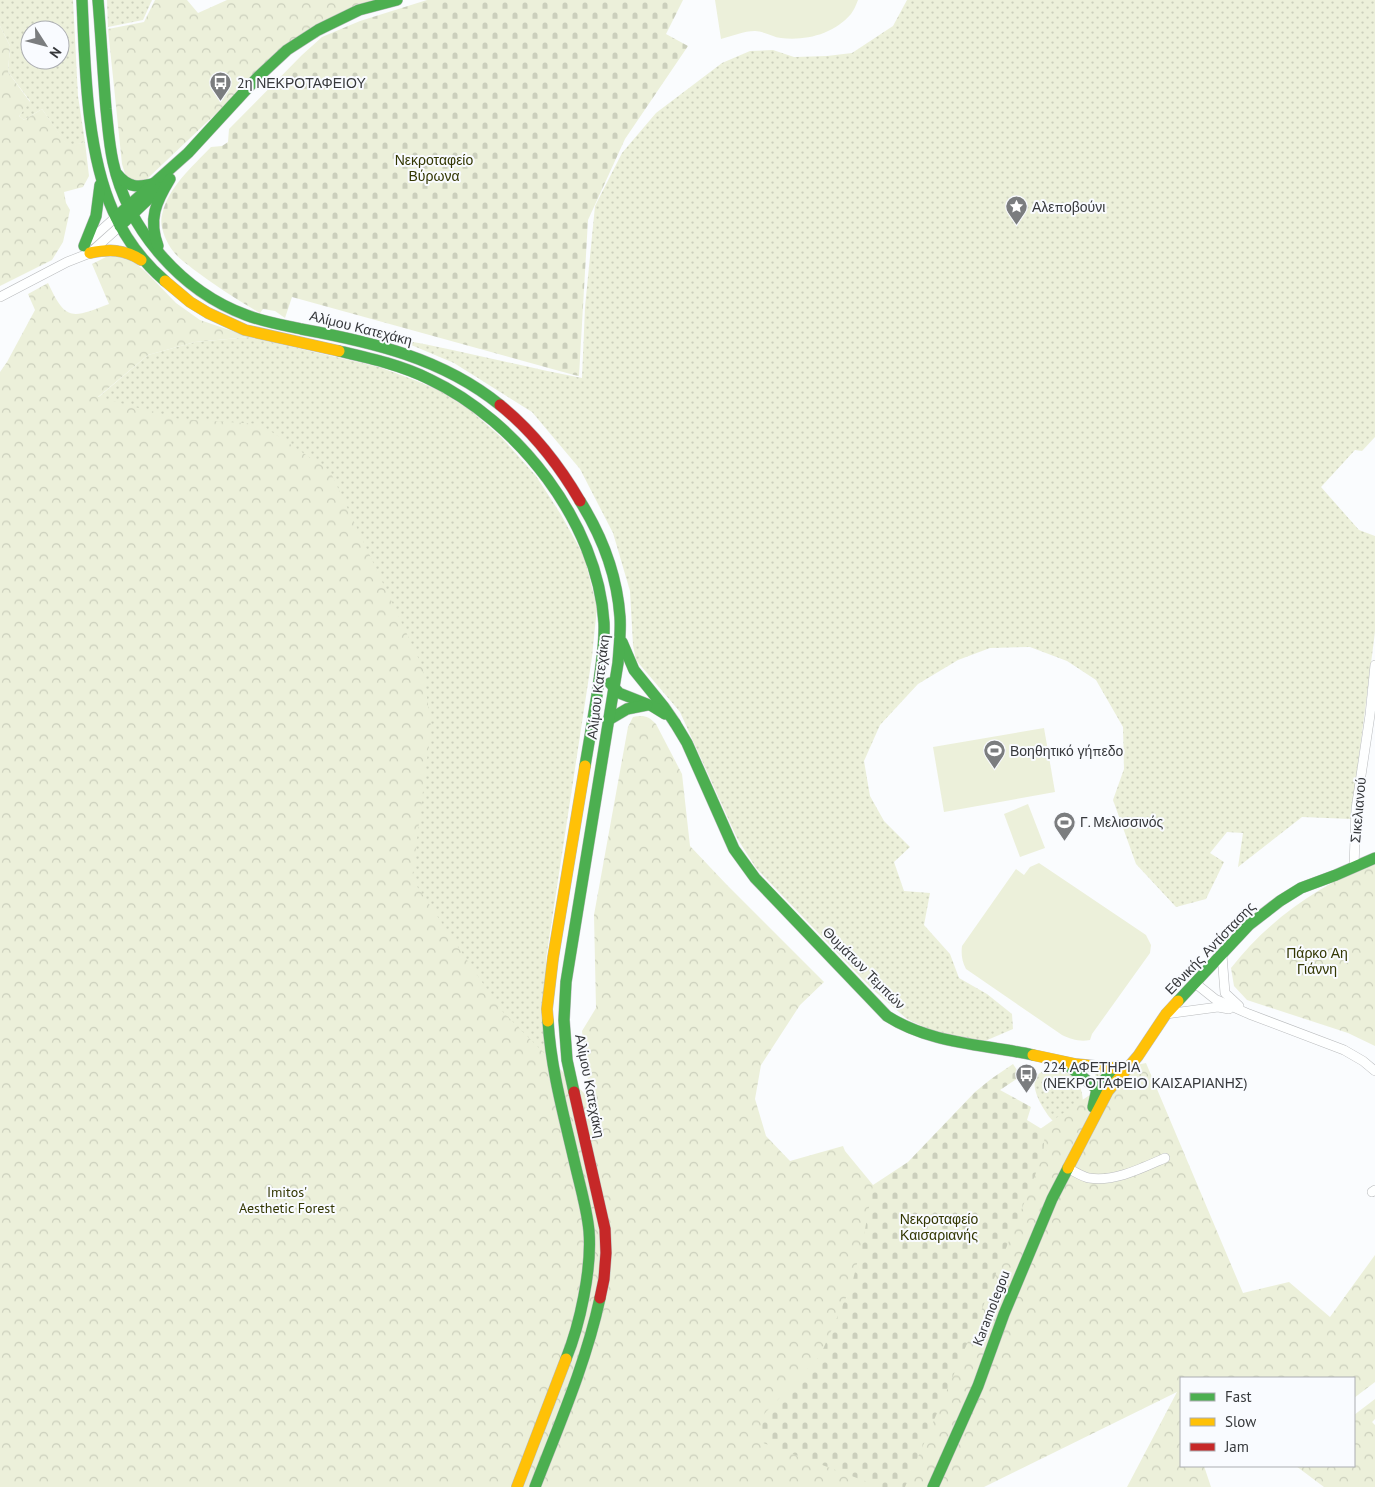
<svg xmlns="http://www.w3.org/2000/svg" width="1375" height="1487" viewBox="0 0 1375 1487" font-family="'PT Sans',sans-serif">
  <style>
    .grass { fill: url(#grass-dots); fill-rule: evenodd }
    .forest { fill: url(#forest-crowns) }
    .cemetery { fill: url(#cemetery-stones) }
    .pitch { fill: #ecf0da }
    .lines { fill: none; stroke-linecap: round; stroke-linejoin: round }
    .street-casing { stroke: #b9bbbd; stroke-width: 10 }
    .fast-casing { stroke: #b9bbbd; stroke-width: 12 }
    .slow-casing { stroke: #b9bbbd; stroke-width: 12 }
    .jam-casing { stroke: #b9bbbd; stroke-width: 12 }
    .street { stroke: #feffff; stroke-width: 9 }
    .fast { stroke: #4caf50; stroke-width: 11 }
    .slow { stroke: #ffc107; stroke-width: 11 }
    .jam { stroke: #c62828; stroke-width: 11 }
    .labels { text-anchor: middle; stroke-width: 4; stroke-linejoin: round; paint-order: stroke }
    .poi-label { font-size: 14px; fill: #36383b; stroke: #f9fbff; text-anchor: start }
    .park-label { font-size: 14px; fill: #333702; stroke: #f9fbff }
    .street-label { font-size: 14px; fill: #36383b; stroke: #f9fbff }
  </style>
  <defs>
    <pattern id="grass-dots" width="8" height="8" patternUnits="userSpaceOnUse" patternTransform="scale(1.25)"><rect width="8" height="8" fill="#ecf0da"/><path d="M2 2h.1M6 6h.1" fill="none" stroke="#cbcfbc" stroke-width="1.8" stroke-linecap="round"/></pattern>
    <pattern id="forest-crowns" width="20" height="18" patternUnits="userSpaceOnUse" patternTransform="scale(1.25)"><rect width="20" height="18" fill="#ecf0da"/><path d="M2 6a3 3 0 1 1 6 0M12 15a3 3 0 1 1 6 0" fill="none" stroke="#cbcfbc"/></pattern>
    <pattern id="cemetery-stones" width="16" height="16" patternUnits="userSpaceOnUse" patternTransform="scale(1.25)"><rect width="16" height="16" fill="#ecf0da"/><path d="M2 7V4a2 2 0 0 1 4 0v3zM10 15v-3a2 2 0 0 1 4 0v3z" fill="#cbcfbc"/></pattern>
  </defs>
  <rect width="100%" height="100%" fill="#fafcfe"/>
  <g class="grass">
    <path d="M0 0H73L78 96 85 142 68 147 42 109 24 120 19 116 30 101 8 72 10 46 0 26ZM30 30H60V60H30Z"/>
    <path d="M107 0H152L143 20 108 27Z"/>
    <path d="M907 0H1375V437L1362 451 1355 450 1321 487 1359 530 1375 536V632L1351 819 1302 817 1238 867 1243 833 1227 832 1210 853 1224 862 1206 899 1176 907 1136 864 1113 800 1124 769 1123 727 1096 680 1067 661 1030 647 990 648 958 660 918 684 880 725 864 761 870 796 884 821 910 847 894 862 904 891 930 893 924 925 950 954 959 978 987 994 1012 1014 1013 1029 985 1041 941 1035 907 1019 871 988 756 868 737 838 680 712 636 660 633 645 630 591 613 533 580 469 532 412 454 363 397 339C459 350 520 366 582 378L585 307 595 206 622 153 656 113 722 63 750 51 773 50 794 57 827 56 852 53 893 26Z"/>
    <path d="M250 337 379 367 417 381 442 392 471 411 501 437 536 476 560 513 584 556 597 607 592 657 546 959 547 1067 0 1487V453L88 406 148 355 195 342Z"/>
    <path d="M1048 1069C1070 1069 1083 1081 1083 1103L1053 1121C1045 1113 1027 1085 1038 1075 1040 1072 1045 1071 1048 1069Z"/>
  </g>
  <g class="forest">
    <path d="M155 0H187L198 13 227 0H383L264 68 147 179 140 182 126 177 122 164 108 29 144 22Z"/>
    <path d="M0 26 10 46 8 72 30 102 19 116 24 120 42 109 68 146 85 142 89 176 83 187 64 192 66 203 70 210 63 242 52 260 0 286Z"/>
    <path d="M121 256 135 263 146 272 176 303 200 320 250 337 195 342 148 355 98 397 179 419 260 424 330 471 423 668 431 727 412 879 501 1010 590 1099 592 1100 589 1089 582 1031 596 1008 594 915 628 727 633 717C644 715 648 716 656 724L682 774 690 846 727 885 824 982 800 1005 761 1065 755 1099 766 1136 790 1161 843 1146 845 1151 873 1185V1188L979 1171 1097 1090 1095 1073 1146 1063 1243 1293 1289 1282 1330 1317 1375 1255V1382L1354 1398V1378H1181V1466H1204L1211 1487H1127L1177 1392 984 1487H0V372L7 362 35 310 28 294 48 283C66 322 72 318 109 304L92 264 106 257Z"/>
    <path d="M1375 861V1046L1348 1033 1247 1000 1234 986 1231 968C1270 918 1318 887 1375 861Z"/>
    <path d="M1375 1399V1419L1372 1422 1375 1425V1487H1324L1296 1466H1354V1415Z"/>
  </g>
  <g class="cemetery">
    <path d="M427 0H683L666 34 688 46 625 139 588 220 579 376 574 375 292 297 285 318 275 311 263 309 260 313C237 300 214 285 193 269 186 263 178 258 173 251 166 242 159 226 162 215 168 187 192 167 211 147L222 146 228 142 229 129 302 55 322 37 360 21Z"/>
    <path d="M1013 1064 1021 1076 1000 1090 1031 1107 1027 1120 1045 1131 1043 1155 982 1309 905 1487H881L758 1441 765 1413 820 1356 852 1284 864 1235 873 1185 908 1162 975 1092 991 1079Z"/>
  </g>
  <g class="pitch">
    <path d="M715 0H858C856 5 854 10 851 14 834 34 806 41 781 38 773 37 763 31 755 31 744 31 732 36 721 39Z"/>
    <path d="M1044 728 1055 792 944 812 933 747Z"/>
    <path d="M1028 804 1045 848 1020 857 1004 814Z"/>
    <path d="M1039 863 1146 935 1151 945 1150 953 1092 1034 1090 1040C1079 1042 1071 1039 1062 1035L966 969C962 961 961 955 962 946L1016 869 1024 875 1030 867Z"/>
  </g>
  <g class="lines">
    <defs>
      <g id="street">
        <path d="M90 240 116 217"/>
        <path d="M0 297 67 262 90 253 120 226"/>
        <path d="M1354 867 1356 809 1370 715 1375 665"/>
        <path d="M1222 955 1225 993 1239 1006"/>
        <path d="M1195 983 1215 999 1249 1014 1344 1050 1363 1061 1375 1071"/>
        <path d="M1166 1014 1218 1007 1229 1009"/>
        <path d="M1067 1168C1074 1171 1082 1177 1089 1178 1115 1182 1142 1168 1165 1158"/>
        <path d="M1372 1192 1375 1190"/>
      </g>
      <g id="fast">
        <path d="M82 0C85 65 86 151 113 211 125 238 143 262 165 281"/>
        <path d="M98 0C101 36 103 73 106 109 108 127 109 144 113 162 128 230 181 291 246 315 264 322 283 325 301 329 372 342 442 358 500 405"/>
        <path d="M117 174C128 188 139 188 155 183"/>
        <path d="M116 217 188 153 258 77 287 50 318 30 359 10 397 0"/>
        <path d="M120 226 160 188"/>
        <path d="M84 246 96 216 100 185"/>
        <path d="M158 246C148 219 156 202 170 179"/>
        <path d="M339 351C369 358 401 365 429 379 518 421 598 523 604 623 605 647 600 671 597 695 593 718 589 742 585 766"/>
        <path d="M622 642 634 670 664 707 675 723"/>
        <path d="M610 683 619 693 652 706 665 714"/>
        <path d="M610 719 627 709 647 705"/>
        <path d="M675 723 687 743 734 849 755 878 887 1016C931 1044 983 1044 1033 1055"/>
        <path d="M1178 1001 1249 925 1280 901 1301 888 1336 875 1375 858"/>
        <path d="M548 1021C551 1070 564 1116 575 1164 580 1186 587 1209 589 1231 592 1269 580 1324 566 1359"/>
        <path d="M1064 1062 1097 1089 1104 1090"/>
        <path d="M574 1092 567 1060 564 1020 566 982 618 663C619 648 621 632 620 617 617 575 602 536 580 501"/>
        <path d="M1093 1107 1097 1089 1114 1068 1118 1066"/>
        <path d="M535 1487C559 1425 586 1363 600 1298"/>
        <path d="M933 1487 978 1386 1004 1314 1052 1199 1068 1168"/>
      </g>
      <g id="slow">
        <path d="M90 253C109 249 124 249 141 260"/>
        <path d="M165 281 190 302 208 313 245 330 339 351"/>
        <path d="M548 1021 547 1009 553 958 585 766"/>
        <path d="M1033 1055 1075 1064 1114 1068"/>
        <path d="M1068 1168 1108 1091 1138 1056 1166 1014 1178 1001"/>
        <path d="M517 1487 566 1359"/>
      </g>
      <g id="jam">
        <path d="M500 405C532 431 559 465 580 501"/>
        <path d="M574 1092 605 1229 606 1253 604 1279 600 1298"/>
      </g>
    </defs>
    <use href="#street" class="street-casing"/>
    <use href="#fast" class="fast-casing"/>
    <use href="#slow" class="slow-casing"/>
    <use href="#jam" class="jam-casing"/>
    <use href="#street" class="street"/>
    <use href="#fast" class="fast"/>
    <use href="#slow" class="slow"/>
    <use href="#jam" class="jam"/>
  </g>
  <defs>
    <symbol id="bus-pin" viewBox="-11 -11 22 30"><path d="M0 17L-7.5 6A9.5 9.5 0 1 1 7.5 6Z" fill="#7b7d7f" stroke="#f9fbff"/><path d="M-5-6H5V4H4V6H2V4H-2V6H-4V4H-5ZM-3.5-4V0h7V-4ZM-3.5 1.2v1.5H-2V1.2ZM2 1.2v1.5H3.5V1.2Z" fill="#fff"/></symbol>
    <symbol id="sight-pin" viewBox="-11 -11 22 30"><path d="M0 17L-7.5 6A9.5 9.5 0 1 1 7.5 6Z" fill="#7b7d7f" stroke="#f9fbff"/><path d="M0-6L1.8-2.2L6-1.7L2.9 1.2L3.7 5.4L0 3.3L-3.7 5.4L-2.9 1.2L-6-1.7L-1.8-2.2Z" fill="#fff"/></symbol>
    <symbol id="stadium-pin" viewBox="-11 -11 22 30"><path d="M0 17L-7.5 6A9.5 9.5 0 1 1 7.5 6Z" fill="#7b7d7f" stroke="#f9fbff"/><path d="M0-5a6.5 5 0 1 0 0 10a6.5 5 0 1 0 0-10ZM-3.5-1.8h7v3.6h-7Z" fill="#fff"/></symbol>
  </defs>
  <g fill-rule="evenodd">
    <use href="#bus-pin" x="208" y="70" width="25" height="34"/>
    <use href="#sight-pin" x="1004" y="194" width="25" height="34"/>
    <use href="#stadium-pin" x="982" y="738" width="25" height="34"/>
    <use href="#stadium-pin" x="1052" y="810" width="25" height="34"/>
    <use href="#bus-pin" x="1014" y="1062" width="25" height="34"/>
  </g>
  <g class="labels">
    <g class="poi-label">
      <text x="237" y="88">2η ΝΕΚΡΟΤΑΦΕΙΟΥ</text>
      <text x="1032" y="212">Αλεποβούνι</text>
      <text x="1010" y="756">Βοηθητικό γήπεδο</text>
      <text x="1080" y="827">Γ. Μελισσινός</text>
      <text x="1043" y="1072">224 ΑΦΕΤΗΡΙΑ<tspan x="1043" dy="16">(ΝΕΚΡΟΤΑΦΕΙΟ ΚΑΙΣΑΡΙΑΝΗΣ)</tspan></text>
    </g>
    <g class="park-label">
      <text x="434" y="165">Νεκροταφείο<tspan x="434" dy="16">Βύρωνα</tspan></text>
      <text x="1317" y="958">Πάρκο Αη<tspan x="1317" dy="16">Γιάννη</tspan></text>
      <text x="287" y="1197">Imitos'<tspan x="287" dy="16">Aesthetic Forest</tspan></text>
      <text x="939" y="1224">Νεκροταφείο<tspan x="939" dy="16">Καισαριανής</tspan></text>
    </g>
    <g class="street-label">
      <text transform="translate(361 328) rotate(14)" y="5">Αλίμου Κατεχάκη</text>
      <text transform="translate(598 687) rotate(-83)" y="5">Αλίμου Κατεχάκη</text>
      <text transform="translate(1358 810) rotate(-85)" y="5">Σικελιανού</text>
      <text transform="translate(1210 948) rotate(-46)" y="5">Εθνικής Αντίστασης</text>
      <text transform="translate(864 968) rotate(45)" y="5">Θυμάτων Τεμπών</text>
      <text transform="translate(590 1086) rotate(79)" y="5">Αλίμου Κατεχάκη</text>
      <text transform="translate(991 1308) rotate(-69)" y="5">Karamolegou</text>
    </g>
  </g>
  <rect x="1180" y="1377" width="175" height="90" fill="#f9fbff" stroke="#abadb1"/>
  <rect x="1190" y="1393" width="25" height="8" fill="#4caf50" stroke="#abadb1"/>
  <text x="1225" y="1402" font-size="15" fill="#36383b">Fast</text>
  <rect x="1190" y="1418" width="25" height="8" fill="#ffc107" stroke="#abadb1"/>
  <text x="1225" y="1427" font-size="15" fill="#36383b">Slow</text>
  <rect x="1190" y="1443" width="25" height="8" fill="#c62828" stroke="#abadb1"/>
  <text x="1225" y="1452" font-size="15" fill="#36383b">Jam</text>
  <g transform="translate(45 45) rotate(126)"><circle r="24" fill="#f9fbff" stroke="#abadb1"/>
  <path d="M0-4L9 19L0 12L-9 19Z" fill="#7b7d7f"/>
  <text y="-8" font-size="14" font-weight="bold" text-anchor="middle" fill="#36383b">N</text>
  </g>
</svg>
